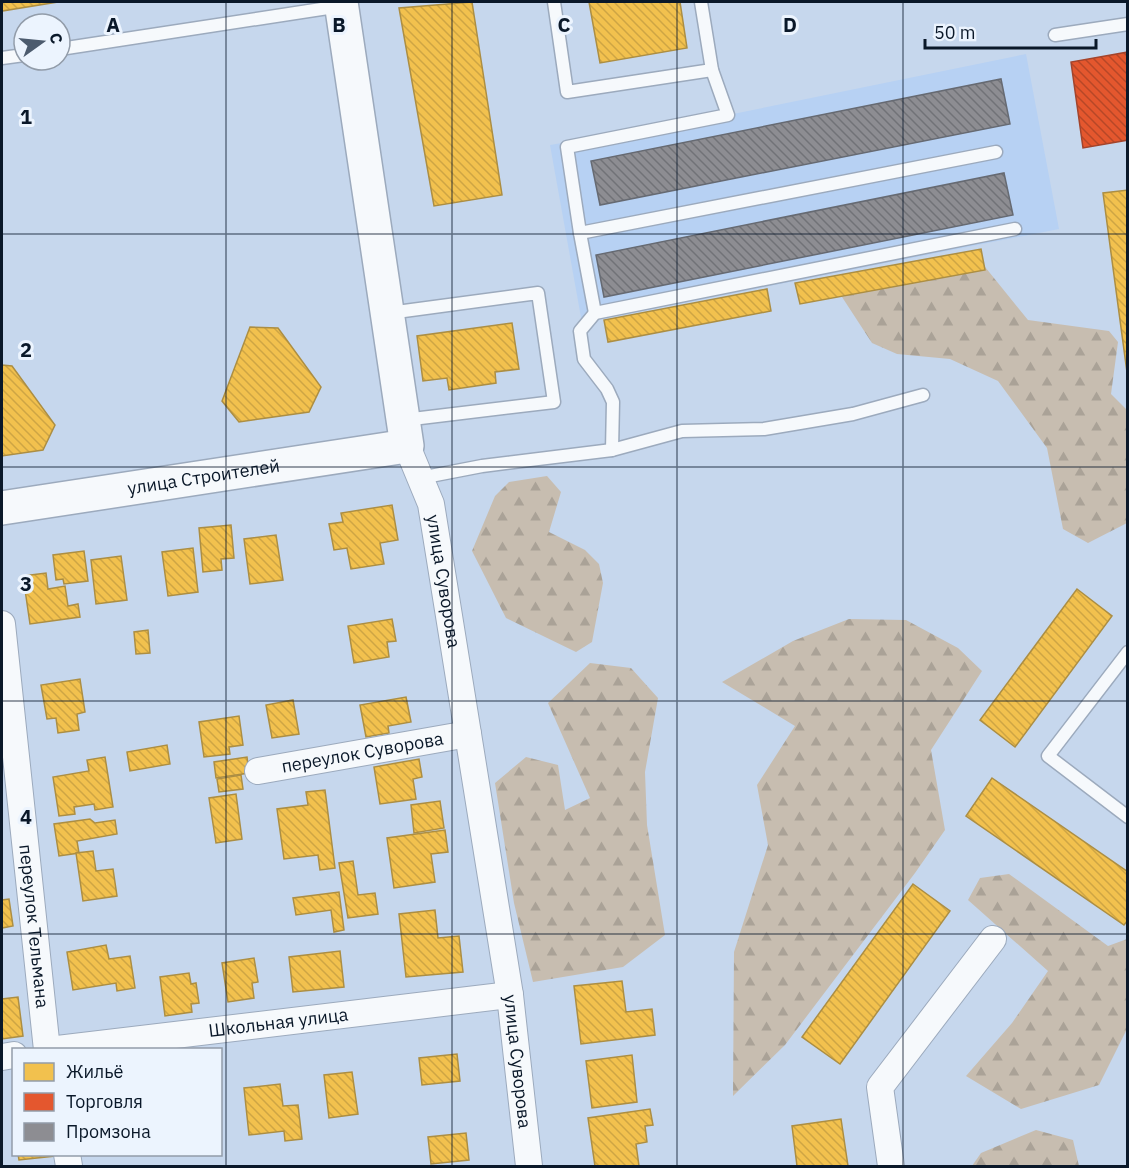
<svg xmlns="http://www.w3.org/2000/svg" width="1129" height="1168" viewBox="0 0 1129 1168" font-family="'IBM Plex Sans',sans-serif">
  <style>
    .built { fill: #b7d1f3 }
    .forest { fill: url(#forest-firs) }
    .homes { fill: url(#homes-back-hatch); stroke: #ac8e43; stroke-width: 1.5 }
    .shops { fill: url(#shops-back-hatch); stroke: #a3442c; stroke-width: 1.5 }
    .industry { fill: url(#industry-back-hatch); stroke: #666a72; stroke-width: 1.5 }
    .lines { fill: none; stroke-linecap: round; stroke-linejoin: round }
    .lane-casing { stroke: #9caabd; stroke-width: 15 }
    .street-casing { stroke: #9caabd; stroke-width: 28 }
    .secondary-casing { stroke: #9caabd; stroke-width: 36 }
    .lane { stroke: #f6f9fc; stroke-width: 12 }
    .street { stroke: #f6f9fc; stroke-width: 26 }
    .secondary { stroke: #f6f9fc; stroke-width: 33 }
    .grid { fill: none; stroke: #0a1829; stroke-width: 1.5; stroke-opacity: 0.55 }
    .labels { text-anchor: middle; stroke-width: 6; stroke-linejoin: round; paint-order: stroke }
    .street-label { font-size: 18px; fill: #0a1829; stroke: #ecf4fe }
    .grid-label { font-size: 20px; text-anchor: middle; font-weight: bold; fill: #0a1829; stroke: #ecf4fe; stroke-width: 6; stroke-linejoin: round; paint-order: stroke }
  </style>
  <defs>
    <pattern id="forest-firs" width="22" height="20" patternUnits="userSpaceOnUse" patternTransform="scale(1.5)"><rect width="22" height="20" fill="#c7bdb0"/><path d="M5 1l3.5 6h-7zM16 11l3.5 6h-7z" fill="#aaa297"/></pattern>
    <pattern id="homes-back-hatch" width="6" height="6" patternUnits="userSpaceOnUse" patternTransform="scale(1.5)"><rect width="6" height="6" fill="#f2c14e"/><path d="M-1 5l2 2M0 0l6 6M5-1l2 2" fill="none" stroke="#cea544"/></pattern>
    <pattern id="shops-back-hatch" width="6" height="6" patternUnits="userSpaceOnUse" patternTransform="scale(1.5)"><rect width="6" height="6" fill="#e4572e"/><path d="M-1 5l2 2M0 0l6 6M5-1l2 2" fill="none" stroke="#b74727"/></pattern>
    <pattern id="industry-back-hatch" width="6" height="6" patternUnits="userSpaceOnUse" patternTransform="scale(1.5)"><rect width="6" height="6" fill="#8d8d92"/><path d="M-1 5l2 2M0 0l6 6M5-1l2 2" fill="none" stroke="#717277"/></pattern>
  </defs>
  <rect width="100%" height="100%" fill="#c6d7ed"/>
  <path class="built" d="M1026 54 1059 229 582 323 550 145 728 115Z"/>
  <g class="forest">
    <path d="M977 257 1028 320 1109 331 1118 342 1111 394 1127 410V523L1088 543 1063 529 1047 448 998 381 950 359 897 354 872 343 842 297Z"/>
    <path d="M547 476 561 492 549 532 585 550 599 564 603 583 592 642 576 652 506 618 472 551 495 496 509 482Z"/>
    <path d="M849 619 906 620 958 648 982 671 931 750 945 830 915 873 785 1045 733 1096 734 952 768 845 757 785 795 726 722 682 793 641Z"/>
    <path d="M590 663 631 668 658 698 645 772 647 825 665 935 623 967 533 982 514 903 495 783 526 757 558 765 565 810 590 798 548 703Z"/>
    <path d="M1009 874 1108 946 1127 939V1029L1099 1085 1021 1109 966 1076 1012 1023 1048 971 968 900 980 878Z"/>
    <path d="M1036 1130 1073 1140 1079 1166H972L981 1153Z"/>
  </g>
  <g class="homes">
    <path d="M2 2H58L2 11Z"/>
    <path d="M472 2 502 195 434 206 399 8Z"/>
    <path d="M589 2H680L687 48 600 63Z"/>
    <path d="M1128 190V380L1103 193Z"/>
    <path d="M981 249 985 270 800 304 795 283Z"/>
    <path d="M767 289 771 311 608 342 604 320Z"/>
    <path d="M512 323 519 369 495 372 496 383 449 390 447 378 423 381 417 336Z"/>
    <path d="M250 327 278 328 321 387 309 412 239 422 222 401Z"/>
    <path d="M2 365 12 366 55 425 43 450 2 456Z"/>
    <path d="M392 505 398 540 380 543 384 564 351 569 347 548 334 550 329 524 343 522 341 513Z"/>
    <path d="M231 525 234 558 221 559 222 570 203 572 199 528Z"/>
    <path d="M276 535 283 580 250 584 244 539Z"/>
    <path d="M193 548 198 592 168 596 162 552Z"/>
    <path d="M84 551 88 581 64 584 63 579 56 580 53 555Z"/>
    <path d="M121 556 127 600 96 604 91 560Z"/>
    <path d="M46 573 48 589 65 586 68 606 78 604 80 617 30 624 23 576Z"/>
    <path d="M1077 589 1112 616 1015 747 980 720Z"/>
    <path d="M392 619 396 641 387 642 389 657 354 663 348 626Z"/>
    <path d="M148 630 150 653 136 654 134 632Z"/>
    <path d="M80 679 85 712 77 714 79 730 58 733 56 718 47 719 41 685Z"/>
    <path d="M406 697 411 722 388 726 389 733 366 737 360 705Z"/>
    <path d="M293 700 299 734 272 738 266 705Z"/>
    <path d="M239 716 243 745 229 747 230 754 204 757 199 722Z"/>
    <path d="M167 745 170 764 130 771 127 752Z"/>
    <path d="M105 757 113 807 95 810 94 804 74 807 75 814 59 816 53 777 89 771 87 760Z"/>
    <path d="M247 757 249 773 216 778 214 762Z"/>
    <path d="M419 759 422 777 413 779 416 799 380 804 374 767Z"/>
    <path d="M241 775 243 789 219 792 217 779Z"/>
    <path d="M992 778 1128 872V920L1124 925 966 816Z"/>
    <path d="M325 790 335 868 320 870 318 855 284 859 277 809 308 805 306 792Z"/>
    <path d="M236 794 242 839 216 843 209 798Z"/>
    <path d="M440 801 444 828 414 833 411 805Z"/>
    <path d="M90 819 95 823 115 820 117 834 77 841 79 853 59 856 54 824Z"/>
    <path d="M445 830 448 852 431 854 435 882 394 888 387 838Z"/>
    <path d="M93 851 96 871 113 869 117 896 83 901 76 853Z"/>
    <path d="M353 861 358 895 375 893 378 914 348 918 339 863Z"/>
    <path d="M913 884 950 911 840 1064 802 1037Z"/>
    <path d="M339 892 344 930 334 932 331 910 296 915 293 898Z"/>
    <path d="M9 899 13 926 2 928V900Z"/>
    <path d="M435 910 438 938 459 936 463 972 406 977 399 914Z"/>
    <path d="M106 945 109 959 130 956 135 988 117 991 116 983 73 990 67 952Z"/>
    <path d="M340 951 344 987 293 992 289 957Z"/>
    <path d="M254 958 258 982 252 983 254 998 228 1002 222 963Z"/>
    <path d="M189 973 191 984 196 983 199 1003 191 1004 192 1012 165 1016 160 977Z"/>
    <path d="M622 981 626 1012 652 1009 655 1035 581 1044 574 986Z"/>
    <path d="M18 997 23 1036 2 1039V999Z"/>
    <path d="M457 1054 460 1081 422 1085 419 1058Z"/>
    <path d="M632 1055 637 1102 592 1108 586 1061Z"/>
    <path d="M352 1072 358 1114 329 1118 324 1075Z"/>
    <path d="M280 1084 283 1106 298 1105 302 1139 285 1141 284 1131 249 1135 244 1088Z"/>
    <path d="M650 1109 653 1125 645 1126 647 1142 636 1144 639 1166H595L588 1118Z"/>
    <path d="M841 1119 848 1166H797L792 1126Z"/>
    <path d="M466 1133 469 1160 431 1164 428 1137Z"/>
    <path d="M18 1154H55V1156L19 1160Z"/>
  </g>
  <path class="shops" d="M1128 52V140L1083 148 1071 62Z"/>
  <g class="industry">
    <path d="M1001 79 1010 124 600 205 591 161Z"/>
    <path d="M1004 173 1013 215 604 297 596 255Z"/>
  </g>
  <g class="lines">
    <defs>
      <g id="lane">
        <path d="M554 2 567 92 712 70"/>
        <path d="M1055 35 1128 24"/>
        <path d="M60 49 341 6"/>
        <path d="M2 58 24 55"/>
        <path d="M580 233 996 152"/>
        <path d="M389 313 538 293 554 402 404 420"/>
        <path d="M595 313 580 233 567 147 728 115 712 70 701 2"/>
        <path d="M612 450 613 402 607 389 584 359 580 331 595 313 1015 229"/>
        <path d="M420 478 482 466 612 450 682 431 764 429 853 414 923 395"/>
        <path d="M1128 652 1048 756 1128 817"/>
      </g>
      <g id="street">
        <path id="s1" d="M407 446 431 504 510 995 529 1166"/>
        <path id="s2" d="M2 624 47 1050"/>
        <path id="s3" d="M258 771 468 734"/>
        <path id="s4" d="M49 1050 510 995"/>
        <path d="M2 1057 14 1055"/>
        <path d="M67 1154 69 1166"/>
        <path d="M891 1166 880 1087 993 939"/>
      </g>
      <g id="secondary">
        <path id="s5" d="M2 508 407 446 341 2"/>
      </g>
    </defs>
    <use href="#lane" class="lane-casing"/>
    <use href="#street" class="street-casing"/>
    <use href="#secondary" class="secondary-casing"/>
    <use href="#lane" class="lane"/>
    <use href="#street" class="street"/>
    <use href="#secondary" class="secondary"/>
  </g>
  <path class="grid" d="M226 2V1166M452 2V1166M677 2V1166M903 2V1166M2 234H1128M2 467H1128M2 701H1128M2 934H1128"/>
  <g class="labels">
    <g class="street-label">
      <text dy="6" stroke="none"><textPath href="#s5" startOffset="204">улица Строителей</textPath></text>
      <text dy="6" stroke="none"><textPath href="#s1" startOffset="141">улица Суворова</textPath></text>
      <text dy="6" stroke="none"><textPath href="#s3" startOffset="106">переулок Суворова</textPath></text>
      <text dy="6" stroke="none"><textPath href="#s2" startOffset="304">переулок Тельмана</textPath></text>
      <text dy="6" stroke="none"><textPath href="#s4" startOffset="231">Школьная улица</textPath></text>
      <text dy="6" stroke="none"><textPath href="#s1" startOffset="627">улица Суворова</textPath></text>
    </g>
  </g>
  <g class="grid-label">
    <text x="113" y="32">A</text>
    <text x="339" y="32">B</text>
    <text x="564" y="32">C</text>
    <text x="790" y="32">D</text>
    <text x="26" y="124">1</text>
    <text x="26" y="357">2</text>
    <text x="26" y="591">3</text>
    <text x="26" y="824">4</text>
  </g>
  <rect width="1129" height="1168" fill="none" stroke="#0a1829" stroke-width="6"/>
  <rect x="12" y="1048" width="210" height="108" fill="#ecf4fe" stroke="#929ca9" stroke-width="1.5"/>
  <rect x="24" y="1063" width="30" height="18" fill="#f2c14e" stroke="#929ca9" stroke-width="1.5"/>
  <text x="66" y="1078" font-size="18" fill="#0a1829">Жильё</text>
  <rect x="24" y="1093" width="30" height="18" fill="#e4572e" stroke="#929ca9" stroke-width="1.5"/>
  <text x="66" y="1108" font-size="18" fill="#0a1829">Торговля</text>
  <rect x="24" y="1123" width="30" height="18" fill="#8d8d92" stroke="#929ca9" stroke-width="1.5"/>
  <text x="66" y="1138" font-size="18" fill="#0a1829">Промзона</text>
  <g transform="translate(42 42) rotate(75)"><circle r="28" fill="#ecf4fe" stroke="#929ca9" stroke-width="1.5"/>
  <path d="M0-4.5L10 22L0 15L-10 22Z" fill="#4c5b6e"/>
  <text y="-9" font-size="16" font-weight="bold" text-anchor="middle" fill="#0a1829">С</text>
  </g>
  <path d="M925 39v9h171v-9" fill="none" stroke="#0a1829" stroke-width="3"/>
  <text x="934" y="39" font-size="18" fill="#0a1829" stroke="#ecf4fe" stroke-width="4.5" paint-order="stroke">50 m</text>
</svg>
